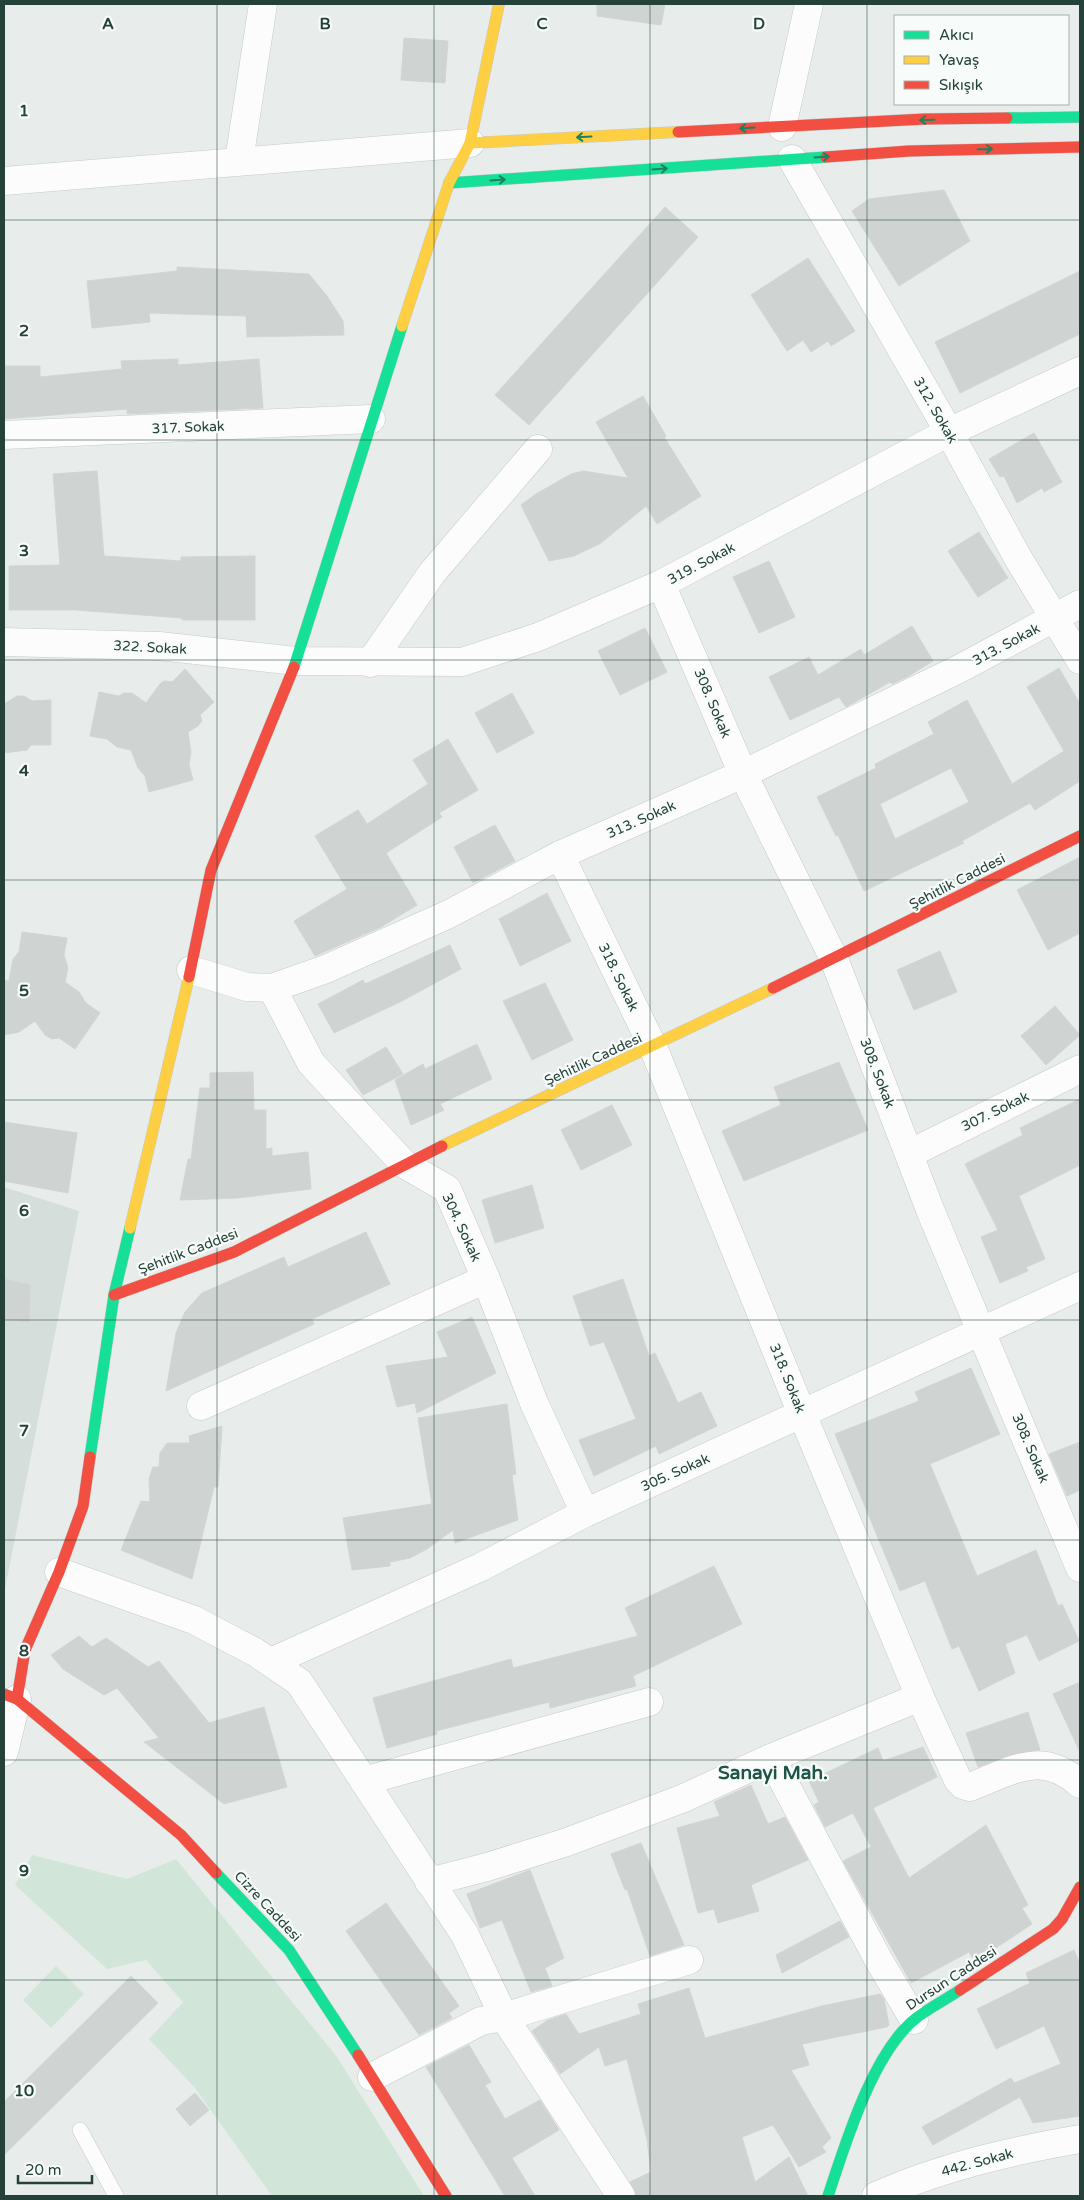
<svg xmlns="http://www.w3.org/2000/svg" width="1084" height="2200" viewBox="0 0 1084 2200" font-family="'Varela Round',sans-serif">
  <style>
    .built { fill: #d6dedb }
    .green { fill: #d1e6d8 }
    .building { fill: #cfd4d2; stroke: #d1d6d4; fill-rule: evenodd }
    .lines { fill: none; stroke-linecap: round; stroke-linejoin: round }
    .lane-casing { stroke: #c5cac8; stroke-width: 16 }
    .street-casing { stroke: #c5cac8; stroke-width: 29 }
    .fast-casing { stroke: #c3cbc8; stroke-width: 12 }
    .slow-casing { stroke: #c3cbc8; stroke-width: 12 }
    .jam-casing { stroke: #c3cbc8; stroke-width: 12 }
    .lane { stroke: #fcfcfc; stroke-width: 15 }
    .street { stroke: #fcfcfc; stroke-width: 28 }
    .fast { stroke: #16e098; stroke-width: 11 }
    .slow { stroke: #ffcf43; stroke-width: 11 }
    .jam { stroke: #f24e42; stroke-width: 11 }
    .oneway { stroke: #1e8160 }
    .grid { fill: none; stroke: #24423a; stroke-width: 1; stroke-opacity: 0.55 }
    .labels { text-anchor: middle; stroke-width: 4.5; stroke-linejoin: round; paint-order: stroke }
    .street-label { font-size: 14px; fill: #24423a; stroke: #f7fbf9 }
    .district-label { font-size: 19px; font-weight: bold; fill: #1f5548; stroke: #f7fbf9 }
    .grid-label { font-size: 16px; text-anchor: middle; font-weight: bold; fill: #24423a; stroke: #f7fbf9; stroke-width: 4.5; stroke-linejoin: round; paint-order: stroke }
  </style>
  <rect width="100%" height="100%" fill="#e8edeb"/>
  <path class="built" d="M4 1187 79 1211 4 1594Z"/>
  <g class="green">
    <path d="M32 1855 127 1879 176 1859 337 2057 424 2196H272L195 2088 149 2039 183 2002 146 1960 107 1969 15 1885Z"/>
    <path d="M56 1966 84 1994 51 2028 23 2000Z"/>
  </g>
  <g class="building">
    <path d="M597 4H665L661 25 597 16Z"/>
    <path d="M404 38 448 41 445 83 401 80Z"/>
    <path d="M944 190 970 241 899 286 852 211 869 199Z"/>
    <path d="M665 207 698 237 529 425 495 395Z"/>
    <path d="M808 258 855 331 831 346 828 341 811 352 803 340 787 351 751 295Z"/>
    <path d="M177 267 309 274 327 296 343 321 344 335 247 337 246 316 149 313 150 322 92 328 87 281 177 271Z"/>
    <path d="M1080 271V334L960 393 935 342Z"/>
    <path d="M178 359V365L259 359 263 408 127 414V409L4 419V366H40V377L122 369 121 361Z"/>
    <path d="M643 396 666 436 664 437 701 496 657 524 646 506 601 543 574 556 549 561 521 505 536 494 571 474 583 471 628 478 596 422Z"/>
    <path d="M1034 433 1062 482 1044 492 1042 488 1017 503 1004 476 1000 477 989 459Z"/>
    <path d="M97 471 104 556 181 561V557L255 556V620H182V618L76 610H9V566L60 565 53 474Z"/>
    <path d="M979 532 1008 578 978 597 948 551Z"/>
    <path d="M769 561 795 617 759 633 733 577Z"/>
    <path d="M912 626 933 661 907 677 892 684 890 682 846 707 839 697 790 720 769 677 809 657 818 675 861 649 864 655Z"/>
    <path d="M645 628 667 672 620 695 598 651Z"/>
    <path d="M1059 668 1080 704V781L1035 810 1030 803 962 841 964 843 864 891 838 835 836 836 817 797 876 768 875 764 934 734 928 722 967 700 1012 784 1064 751 1027 687ZM951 768 969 802 895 839 880 804Z"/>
    <path d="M185 669 214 702 200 715 202 721 198 726 188 732 191 752 189 765 193 780 149 792 145 776 138 768 131 750 117 747 107 739 90 736 99 692 119 696 124 693H132L146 703 160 684 164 681 172 682Z"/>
    <path d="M512 693 534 733 497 753 475 713Z"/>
    <path d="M17 696H24L32 701 51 700V745H31L27 750 4 753V704Z"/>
    <path d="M448 739 478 790 439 813 442 817 386 853 417 905 381 927 315 956 294 921 347 889 315 836 358 810 367 824 428 784 413 760Z"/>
    <path d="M495 825 515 861 473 883 454 847Z"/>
    <path d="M1080 857V933L1048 950 1017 890Z"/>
    <path d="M547 893 571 941 520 966 499 919Z"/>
    <path d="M22 932 67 938 64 955 68 968 65 982 79 992 86 1003 100 1013 75 1049 59 1038 52 1039 45 1035 35 1021 19 1032 4 1035V980L9 981 13 959 19 952Z"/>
    <path d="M450 945 461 969 400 1002 334 1033 318 1004 363 980 365 984Z"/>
    <path d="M940 951 957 992 914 1010 897 970Z"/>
    <path d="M545 983 573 1040 532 1060 503 1001Z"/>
    <path d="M1055 1006 1080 1035 1046 1065 1021 1036Z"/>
    <path d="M477 1044 492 1079 440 1104 444 1110 411 1125 395 1080 423 1064 425 1069Z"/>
    <path d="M386 1047 403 1074 363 1095 346 1070Z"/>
    <path d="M839 1062 868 1130 744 1181 722 1131 781 1105 774 1087Z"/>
    <path d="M253 1072 254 1110H266V1149L272 1148V1156L308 1152 311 1189 238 1198 180 1200 188 1159H191L200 1088H210V1073Z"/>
    <path d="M1080 1099V1165L1019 1196 1045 1259 1026 1267 1028 1271 1000 1283 981 1237 998 1230 965 1164 1023 1135 1020 1128Z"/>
    <path d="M612 1105 632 1145 581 1170 561 1130Z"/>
    <path d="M4 1122 77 1133 68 1193 4 1181Z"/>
    <path d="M532 1185 544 1228 495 1243 482 1200Z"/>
    <path d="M366 1232 390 1284 312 1319 314 1324 166 1391 176 1333 185 1312 202 1293 284 1257 288 1267Z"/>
    <path d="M4 1279 30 1285 29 1322 4 1319Z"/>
    <path d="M623 1279 649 1356 655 1353 678 1403 701 1392 717 1426 659 1454 656 1446 594 1476 579 1440 636 1419 604 1342 590 1346 573 1296Z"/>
    <path d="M472 1317 496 1373 417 1413 415 1403 397 1407 386 1366 448 1357 437 1332Z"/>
    <path d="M971 1368 1000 1434 930 1464 977 1576 1036 1550 1058 1606 1062 1604 1079 1641 1039 1661 1027 1635 1005 1644 1015 1673 979 1691 959 1646 952 1649 925 1581 900 1591 835 1434 919 1401 915 1392Z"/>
    <path d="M507 1404 516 1474 512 1475 518 1520 455 1543 453 1530 427 1549 410 1558 390 1562V1566L352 1570 343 1518 432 1504 418 1418Z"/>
    <path d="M222 1426 218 1487H214L192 1579 121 1550 141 1501 150 1502 149 1479 153 1467H159L160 1453 167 1443H190L189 1436Z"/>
    <path d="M1080 1442V1490L1067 1496 1049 1454Z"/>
    <path d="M714 1566 742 1624 633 1676 636 1686 550 1708 549 1702 436 1731 437 1734 387 1748 373 1698 511 1659 513 1668 638 1636 625 1608Z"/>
    <path d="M79 1636 92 1647 106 1638 148 1667 159 1661 209 1723 264 1707 287 1787 224 1804 144 1742 159 1738 117 1688 104 1695 63 1669 51 1655Z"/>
    <path d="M1080 1682V1752L1053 1694Z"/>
    <path d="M1028 1712 1040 1750 1009 1755 978 1767 966 1733Z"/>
    <path d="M923 1747 937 1777 873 1808 909 1878 986 1825 1028 1905 1022 1908 1032 1924 975 1962 969 1952 911 1983 843 1861 871 1847 853 1813 825 1827 814 1805 819 1802 809 1781 878 1748 883 1761Z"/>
    <path d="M751 1785 768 1824 785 1817 808 1860 751 1885 759 1911 718 1923 714 1909 698 1913 677 1828 720 1816 714 1802Z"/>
    <path d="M641 1843 684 1945 650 1956 627 1889 625 1890 611 1854Z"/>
    <path d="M530 1870 564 1958 545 1968 552 1986 531 1992 502 1920 480 1928 467 1894Z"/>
    <path d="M386 1903 459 2006 449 2013 452 2018 419 2035 346 1931Z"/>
    <path d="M840 1921 849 1937 782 1973 776 1955Z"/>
    <path d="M1074 1950 1080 1964V2105L1073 2090 1080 2107V2116L1033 2123 1020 2097 933 2145 922 2127 1011 2078 1014 2083 1061 2064 1044 2026 996 2049 977 2009 1030 1983 1026 1973Z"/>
    <path d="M131 1976 158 2003 4 2155V2102Z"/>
    <path d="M689 1988 705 2038 822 2006 880 1994 884 1999 889 2025 887 2027 802 2044 809 2065 791 2070 831 2138 822 2147 826 2152 799 2167 773 2125 742 2137 755 2182 789 2157 808 2196H636L630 2182 651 2172 647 2139 627 2059 605 2066 599 2047 560 2074 532 2031 548 2020 566 2014 579 2034 641 2014 638 2004Z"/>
    <path d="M469 2045 491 2082 485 2085 505 2119 540 2100 559 2130 512 2158 535 2196H505L426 2067Z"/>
    <path d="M195 2093 209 2110 190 2126 176 2109Z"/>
  </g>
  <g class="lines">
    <defs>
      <path id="lane" d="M80 2130 116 2196"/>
      <g id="street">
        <path d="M782 127 809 4"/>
        <path d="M792 159 949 432 1018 558 1080 660"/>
        <path d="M239 161 263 4"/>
        <path d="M4 181 470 143"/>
        <path d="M4 435 371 419"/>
        <path d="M661 584 743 774 834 959 931 1212 1080 1568"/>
        <path d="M4 642 159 646 296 661 462 662 538 637 661 584 949 432 1080 371"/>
        <path d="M370 663 432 573 538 449"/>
        <path d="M560 855 653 1047 802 1414 920 1697 958 1780 963 1785 970 1787C1012 1771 1041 1749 1080 1784"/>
        <path d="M191 970 247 987 272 988 326 969 449 914 560 855 743 774 959 669 1080 604"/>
        <path d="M272 988 311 1063 404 1164 447 1189 486 1279 534 1403 585 1513"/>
        <path d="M909 1154 1080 1069"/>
        <path d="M201 1406 486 1279"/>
        <path d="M59 1572 194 1620 255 1652 299 1682 465 1935 504 2017 621 2196"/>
        <path d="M271 1662 481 1567 585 1513 1080 1286"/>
        <path d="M4 1752 17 1699"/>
        <path d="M771 1758 878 1959 914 2020"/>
        <path d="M364 1781 649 1702"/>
        <path d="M429 1882 487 1867 567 1842 684 1798 771 1758 920 1697"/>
        <path d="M372 2077 481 2021 504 2017 689 1960"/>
        <path d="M876 2196C942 2167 1010 2151 1080 2139"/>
      </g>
      <g id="fast">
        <path d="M1007 118 1080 117"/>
        <path d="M449 183 826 157"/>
        <path d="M294 667 402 326"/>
        <path d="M90 1457 114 1295 130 1228"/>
        <path d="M216 1873 289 1950 358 2055"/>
        <path d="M828 2196C845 2145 872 2054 915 2019 929 2008 945 2000 960 1990"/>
      </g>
      <g id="slow">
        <path d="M470 143 678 132"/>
        <path d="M402 326 449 183 470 143 499 4"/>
        <path d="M442 1146 773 988"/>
        <path d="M130 1228 189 977"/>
      </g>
      <g id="jam">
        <path d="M678 132 925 119 1007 118"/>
        <path d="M826 157 909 151 1080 147"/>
        <path d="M189 977 211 870 294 667"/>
        <path d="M773 988 1080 836"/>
        <path d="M114 1295 234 1252 442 1146"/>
        <path d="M4 1694 17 1699 181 1835 216 1873"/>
        <path d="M17 1699 25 1650 59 1572 83 1506 90 1457"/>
        <path d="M960 1990 1053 1929 1062 1919 1080 1887"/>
        <path d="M358 2055 446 2196"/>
      </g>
    </defs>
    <use href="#lane" class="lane-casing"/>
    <use href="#street" class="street-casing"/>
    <use href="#fast" class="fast-casing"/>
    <use href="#slow" class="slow-casing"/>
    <use href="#jam" class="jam-casing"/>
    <use href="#lane" class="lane"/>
    <use href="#street" class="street"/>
    <use href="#fast" class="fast"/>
    <use href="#slow" class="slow"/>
    <use href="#jam" class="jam"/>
  </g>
  <defs><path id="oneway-shaft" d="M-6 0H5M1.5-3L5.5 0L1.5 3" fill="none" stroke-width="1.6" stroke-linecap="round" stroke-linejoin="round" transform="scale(1.25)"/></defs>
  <g class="oneway">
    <use href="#oneway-shaft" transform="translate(927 120) rotate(178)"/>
    <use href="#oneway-shaft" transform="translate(747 128) rotate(177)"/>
    <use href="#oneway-shaft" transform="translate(584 137) rotate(177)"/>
    <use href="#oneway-shaft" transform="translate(985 149) rotate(-1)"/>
    <use href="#oneway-shaft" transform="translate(822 157) rotate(-4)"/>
    <use href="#oneway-shaft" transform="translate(660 169) rotate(-4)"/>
    <use href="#oneway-shaft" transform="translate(498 180) rotate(-4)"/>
  </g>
  <path class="grid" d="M217 4V2196M434 4V2196M650 4V2196M867 4V2196M4 220H1080M4 440H1080M4 660H1080M4 880H1080M4 1100H1080M4 1320H1080M4 1540H1080M4 1760H1080M4 1980H1080"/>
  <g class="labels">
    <g class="street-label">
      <text transform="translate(936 410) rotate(60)" y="5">312. Sokak</text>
      <text transform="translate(188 427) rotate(-2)" y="5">317. Sokak</text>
      <text transform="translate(701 563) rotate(-28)" y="5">319. Sokak</text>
      <text transform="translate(1006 644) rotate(-28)" y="5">313. Sokak</text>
      <text transform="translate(150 647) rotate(3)" y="5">322. Sokak</text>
      <text transform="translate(713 703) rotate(67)" y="5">308. Sokak</text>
      <text transform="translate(641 819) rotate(-24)" y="5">313. Sokak</text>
      <text transform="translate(957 881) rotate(-27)" y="5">Şehitlik Caddesi</text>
      <text transform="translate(619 977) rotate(64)" y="5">318. Sokak</text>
      <text transform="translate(593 1059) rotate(-25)" y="5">Şehitlik Caddesi</text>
      <text transform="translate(878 1073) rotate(69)" y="5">308. Sokak</text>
      <text transform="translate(995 1111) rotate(-26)" y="5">307. Sokak</text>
      <text transform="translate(462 1227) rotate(65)" y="5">304. Sokak</text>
      <text transform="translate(188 1251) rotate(-21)" y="5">Şehitlik Caddesi</text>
      <text transform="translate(788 1378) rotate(68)" y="5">318. Sokak</text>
      <text transform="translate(1031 1448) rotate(67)" y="5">308. Sokak</text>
      <text transform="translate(675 1472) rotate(-24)" y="5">305. Sokak</text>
      <text transform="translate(268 1906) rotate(47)" y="5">Cizre Caddesi</text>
      <text transform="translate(951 1978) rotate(-33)" y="5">Dursun Caddesi</text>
      <text transform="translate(977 2162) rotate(-15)" y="5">442. Sokak</text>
    </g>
    <g class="district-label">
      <text x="773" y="1779">Sanayi Mah.</text>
    </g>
  </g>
  <g class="grid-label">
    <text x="108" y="29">A</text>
    <text x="325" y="29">B</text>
    <text x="542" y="29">C</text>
    <text x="759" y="29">D</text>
    <text x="24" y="116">1</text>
    <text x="24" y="336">2</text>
    <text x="24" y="556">3</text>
    <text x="24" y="776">4</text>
    <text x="24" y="996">5</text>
    <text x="24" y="1216">6</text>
    <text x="24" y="1436">7</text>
    <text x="24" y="1656">8</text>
    <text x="24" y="1876">9</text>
    <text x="24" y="2096">10</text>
  </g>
  <rect width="1084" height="2200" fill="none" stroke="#24423a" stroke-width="10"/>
  <rect x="894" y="15" width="175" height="90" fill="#f7fbf9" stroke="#a3b1ad"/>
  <rect x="904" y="31" width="25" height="8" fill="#16e098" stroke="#a3b1ad"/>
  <text x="939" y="40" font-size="15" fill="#24423a">Akıcı</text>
  <rect x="904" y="56" width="25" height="8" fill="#ffcf43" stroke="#a3b1ad"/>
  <text x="939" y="65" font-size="15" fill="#24423a">Yavaş</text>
  <rect x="904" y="81" width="25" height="8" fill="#f24e42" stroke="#a3b1ad"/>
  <text x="939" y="90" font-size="15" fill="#24423a">Sıkışık</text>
  <path d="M18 2175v8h74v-8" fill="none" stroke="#24423a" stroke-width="2.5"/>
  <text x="25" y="2175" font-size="15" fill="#24423a" stroke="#f7fbf9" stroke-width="4" paint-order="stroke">20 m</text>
</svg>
